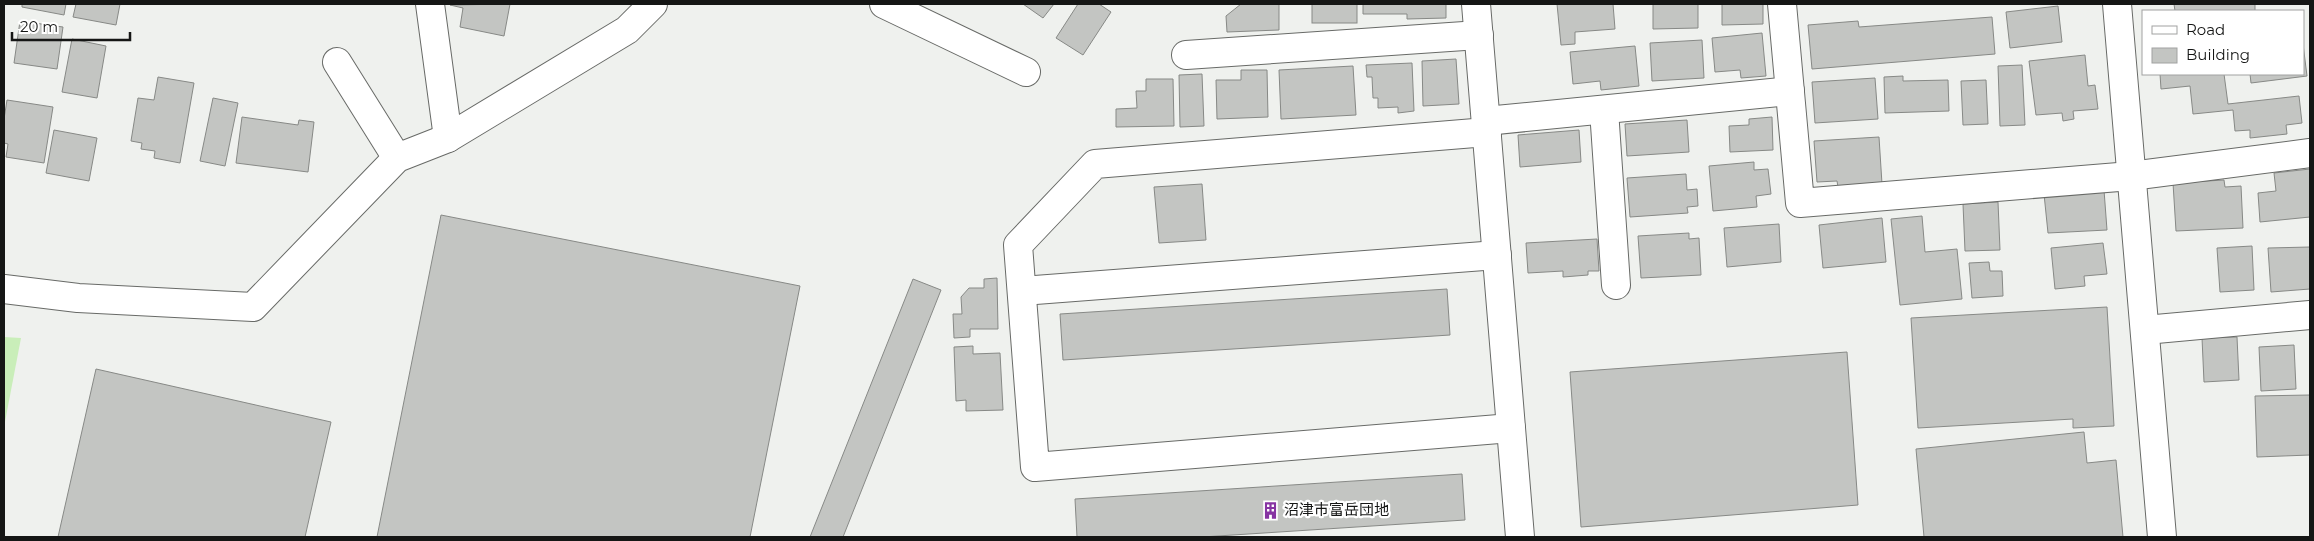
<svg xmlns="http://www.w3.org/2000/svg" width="2314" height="541" viewBox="0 0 2314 541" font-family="Montserrat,'Noto Sans JP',sans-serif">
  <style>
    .green { fill: #c9eeb9 }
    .building { fill: #c3c5c2; stroke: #878986 }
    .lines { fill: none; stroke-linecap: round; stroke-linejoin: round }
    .street-casing { stroke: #686a67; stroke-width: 30 }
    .street { stroke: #fff; stroke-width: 28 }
    .labels { text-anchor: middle; stroke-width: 4.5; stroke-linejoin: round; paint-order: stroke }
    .poi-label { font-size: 15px; fill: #151615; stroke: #fff; text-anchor: start }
  </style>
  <rect width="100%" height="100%" fill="#eff1ee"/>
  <path class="green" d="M4 337 21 338 4 427Z"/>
  <g class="building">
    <path d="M22 4H66L64 15 22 7Z"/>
    <path d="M76 4H120L116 25 73 17Z"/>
    <path d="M510 4 504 36 460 27 463 8 450 5Z"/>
    <path d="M1023 4H1054L1043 18Z"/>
    <path d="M1078 4H1099L1111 12 1083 55 1056 38Z"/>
    <path d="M1241 4H1279V30L1227 32 1226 16Z"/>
    <rect x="1312" y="4" width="45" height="19"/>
    <path d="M1363 4H1446V18L1407 19V14H1363Z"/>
    <path d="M1557 4H1613L1615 29 1575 32V44L1561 45Z"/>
    <path d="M1653 4H1698V28L1653 29Z"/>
    <path d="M1722 4H1763V24L1722 25Z"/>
    <path d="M2174 4H2255V11H2175Z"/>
    <path d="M2058 6 2062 42 2010 48 2006 12Z"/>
    <path d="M1992 17 1995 54 1812 69 1808 25 1858 21 1859 27Z"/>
    <path d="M20 21 63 27 57 69 14 63Z"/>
    <path d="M1762 33 1766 76 1741 78 1740 70 1715 72 1712 38Z"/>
    <path d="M72 39 106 46 97 98 62 92Z"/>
    <path d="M1702 40 1704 78 1652 81 1650 43Z"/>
    <path d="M2303 44 2307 76 2251 83 2250 74H2303Z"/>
    <path d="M1635 46 1639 86 1601 90 1600 81 1573 84 1570 52Z"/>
    <path d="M2085 55 2088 86 2095 85 2098 109 2073 111 2074 119 2063 121 2062 113 2036 115 2029 61Z"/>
    <path d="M1456 59 1459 104 1423 106 1422 61Z"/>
    <path d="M1412 63 1414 111 1398 113V107L1378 108V98H1373L1372 77H1367L1366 65Z"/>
    <path d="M2022 65 2025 125 2000 126 1998 66Z"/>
    <path d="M1353 66 1356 115 1281 119 1279 70Z"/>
    <path d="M1241 70H1267L1268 117 1217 119 1216 80H1241Z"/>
    <path d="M1202 74 1204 126 1180 127 1179 75Z"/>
    <path d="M2160 74H2224L2228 104 2299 96 2302 123 2286 125 2287 134 2250 138V130L2235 131 2233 110 2193 114 2190 86 2161 89Z"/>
    <path d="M1903 76V81L1948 80 1949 111 1885 113 1884 77Z"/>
    <path d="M158 77 194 83 180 163 154 158 155 151 141 149 142 143 131 141 138 98 154 100Z"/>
    <path d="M1875 78 1878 119 1815 123 1812 82Z"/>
    <path d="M1146 79H1173L1174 126 1116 127V109L1137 108 1136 91H1146Z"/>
    <path d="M1986 80 1988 124 1963 125 1961 81Z"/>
    <path d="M213 98 238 103 225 166 200 161Z"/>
    <path d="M7 100 53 107 44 163 6 157 8 144 4 143V119Z"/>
    <path d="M242 117 298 125 299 120 314 122 308 172 236 163Z"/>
    <path d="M1772 117 1773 150 1730 152 1729 126 1749 125V119Z"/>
    <path d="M1687 120 1689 152 1627 156 1625 124Z"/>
    <path d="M54 130 97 138 89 181 46 173Z"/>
    <path d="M1579 130 1581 162 1520 167 1518 135Z"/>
    <path d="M1879 137 1882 184 1838 187 1837 181 1817 182 1814 141Z"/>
    <path d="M1754 162V170L1768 169 1771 194 1756 196 1757 207 1713 211 1709 166Z"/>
    <path d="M2310 169V217L2260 222 2258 193 2276 191 2274 173Z"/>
    <path d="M1686 174 1687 190 1697 189 1698 206 1687 207 1688 213 1630 217 1627 178Z"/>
    <path d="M2224 180 2225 187 2241 186 2243 228 2176 231 2173 183Z"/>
    <path d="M1202 184 1206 240 1159 243 1154 187Z"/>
    <path d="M2104 190 2107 230 2048 233 2044 194Z"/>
    <path d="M1998 202 2000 250 1965 251 1963 204Z"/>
    <path d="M441 215 800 286 750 537H377Z"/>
    <path d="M1922 216 1925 252 1957 249 1962 299 1900 305 1891 219Z"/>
    <path d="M1882 218 1886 262 1823 268 1819 225Z"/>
    <path d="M1779 224 1781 262 1727 267 1724 228Z"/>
    <path d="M1689 233V239L1699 238 1701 275 1641 278 1638 236Z"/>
    <path d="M1597 239 1599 271H1588V275L1563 277V271L1528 273 1526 243Z"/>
    <path d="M2103 243 2107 274 2084 276 2085 286 2055 289 2051 248Z"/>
    <path d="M2252 246 2254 290 2220 292 2217 248Z"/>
    <path d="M2310 247V289L2271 292 2268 248Z"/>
    <path d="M1989 262 1990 271H2002L2003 296 1972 298 1969 263Z"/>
    <path d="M997 278 998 329H970V337L954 338 953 314H962L961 297 969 288H984V279Z"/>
    <path d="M913 279 941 290 843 537H810Z"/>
    <path d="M1447 289 1450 335 1063 360 1060 314Z"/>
    <path d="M2107 307 2114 426 2073 428V419L1918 428 1911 318Z"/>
    <path d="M2237 337 2239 380 2204 382 2202 338Z"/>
    <path d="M2294 345 2296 389 2261 391 2259 347Z"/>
    <path d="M973 346V354L1000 353 1003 410 966 411V400L956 401 954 347Z"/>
    <path d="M1847 352 1858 505 1581 527 1570 372Z"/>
    <path d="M96 369 331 422 305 537H58Z"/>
    <path d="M2310 395V455L2257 457 2255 396Z"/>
    <path d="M2084 432 2087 463 2116 460 2123 537H1924L1916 449Z"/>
    <path d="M1462 474 1465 520 1202 537H1077L1075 499Z"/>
  </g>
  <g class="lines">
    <defs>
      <g id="street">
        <path d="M430 4 448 138"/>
        <path d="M884 4 1026 72"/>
        <path d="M1476 4 1520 537"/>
        <path d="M1782 4 1800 203 2131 176 2310 153"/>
        <path d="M2117 4 2162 537"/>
        <path d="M1186 55 1479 35"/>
        <path d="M337 62 397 158"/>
        <path d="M1604 110 1616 285"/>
        <path d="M1486 121 1790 91"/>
        <path d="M1487 132 1095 164 1018 245 1035 467 1511 428"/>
        <path d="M4 289 78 298 253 307 397 158 448 138 627 30 653 4"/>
        <path d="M1022 291 1497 255"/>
        <path d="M2145 330 2310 315"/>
      </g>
    </defs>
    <use href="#street" class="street-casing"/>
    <use href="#street" class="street"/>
  </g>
  <defs>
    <symbol id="building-bare" viewBox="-9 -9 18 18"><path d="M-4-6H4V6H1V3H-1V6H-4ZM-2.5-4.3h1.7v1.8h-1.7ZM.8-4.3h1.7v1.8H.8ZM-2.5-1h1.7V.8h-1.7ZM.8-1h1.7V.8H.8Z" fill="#8633a2" stroke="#fff" stroke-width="2.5" paint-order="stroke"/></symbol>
  </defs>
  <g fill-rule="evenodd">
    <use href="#building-bare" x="1258" y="498" width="25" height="25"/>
  </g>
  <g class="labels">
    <g class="poi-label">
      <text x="1284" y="515">沼津市富岳団地</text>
    </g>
  </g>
  <rect width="2314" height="541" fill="none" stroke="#151615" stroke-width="10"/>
  <rect x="2142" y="10" width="162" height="65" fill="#ffffff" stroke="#a1a2a1"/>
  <rect x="2152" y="26" width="25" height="8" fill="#ffffff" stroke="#a1a2a1"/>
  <text x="2186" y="35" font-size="15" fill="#151615">Road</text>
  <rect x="2152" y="48" width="25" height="15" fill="#c3c5c2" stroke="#a1a2a1"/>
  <text x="2186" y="60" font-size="15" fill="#151615">Building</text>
  <path d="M12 32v8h118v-8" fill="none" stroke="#151615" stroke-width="2.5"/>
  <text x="20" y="32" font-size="15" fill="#151615" stroke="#ffffff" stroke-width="4" paint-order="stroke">20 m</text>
</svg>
